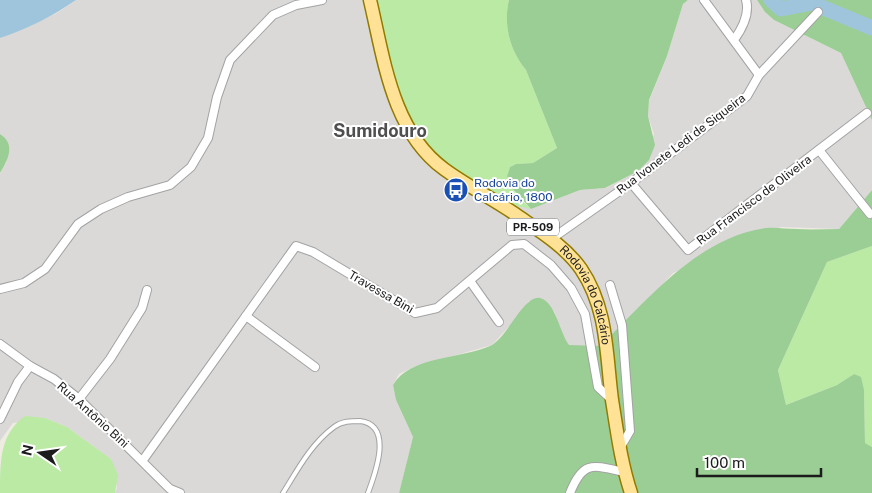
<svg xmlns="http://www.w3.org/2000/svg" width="872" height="493" viewBox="0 0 872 493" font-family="'Public Sans',sans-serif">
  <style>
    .residential { fill: #dad9d8 }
    .grass { fill: #bbeaa4 }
    .forest { fill: #9bce94 }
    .water { fill: #9fc5dd }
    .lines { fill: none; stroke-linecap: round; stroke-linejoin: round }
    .river { stroke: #9fc5dd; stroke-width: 15 }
    .service-casing { stroke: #a3a3a3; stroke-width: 6 }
    .minor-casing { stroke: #a3a3a3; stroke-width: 10 }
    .primary-casing { stroke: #937a00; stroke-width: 15 }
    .service { stroke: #fff; stroke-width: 4 }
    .minor { stroke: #fff; stroke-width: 8 }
    .primary { stroke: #ffe295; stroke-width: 12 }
    .labels { text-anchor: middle; stroke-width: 4; stroke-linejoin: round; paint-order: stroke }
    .shield { fill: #fff; stroke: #606060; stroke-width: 1 }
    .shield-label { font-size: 11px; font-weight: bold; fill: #1c1c1c }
    .street-label { font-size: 12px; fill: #1c1c1c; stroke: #fff }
    .transit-label { font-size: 12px; fill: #164399; stroke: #fff; text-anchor: start }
    .district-label { font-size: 18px; font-weight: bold; fill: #4f4f4f; stroke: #fff }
  </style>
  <rect width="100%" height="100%" fill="#eeebe1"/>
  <path class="residential" d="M76 0H376L398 95 531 209 580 190 606 188 637 171 654 134 648 116 649 101 667 56 683 4 688 0H757L765 12 774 20 841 53 872 120V190L839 229 781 227 673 273 651 297 600 346H569L561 334 554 311 529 301 515 320 492 345 414 367 399 374 393 385 396 400 413 437 399 493H115L117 488 111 459 67 427 45 418 13 423 0 441V174L7 161 4 137 0 134V38L25 28 57 13Z"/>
  <g class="grass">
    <path d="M376 0H509C503 25 510 51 526 70L557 148 533 163 516 164 510 167 507 176 516 195 531 209 505 203 458 178 419 137 398 95Z"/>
    <path d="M872 246V447L865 443 864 390 854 374 837 385 786 405 778 370 827 262Z"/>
    <path d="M25 416 45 418 67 427 111 459 118 475 115 493H0C0 460 0 434 25 416Z"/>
  </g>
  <g class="forest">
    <path d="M509 0H688L683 4 667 56 649 100 648 116 655 145 649 160 638 171 605 188 580 190 531 209 511 187 507 176 510 167 516 164 533 163 557 148 526 70C510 51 503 25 509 0Z"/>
    <path d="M757 0H800L802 7 818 0H872V120L841 53 774 20 765 12Z"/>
    <path d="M0 134C16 144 8 160 0 173Z"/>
    <path d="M872 190V246L827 262 778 370 786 405 837 385 854 374 861 377 864 390 865 443 872 447V493H399L413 437 396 400 393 385C410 356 460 359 490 346 507 339 523 295 540 298 555 301 560 333 569 345L600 346C647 301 696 238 766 228 776 227 786 229 797 229 811 230 825 229 839 229Z"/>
  </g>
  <path class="water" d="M0 0H76C53 16 27 29 0 38Z"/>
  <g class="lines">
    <path class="river" d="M771 0 781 9 812 3 872 28"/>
    <defs>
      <path id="service" d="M283 493C298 469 311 444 334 427 342 421 351 421 360 421 394 425 375 474 368 493"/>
      <g id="minor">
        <path d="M704 0 759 75"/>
        <path d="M734 40C742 29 750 14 746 0"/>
        <path d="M819 150 870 214"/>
        <path d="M631 183 688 250 867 113"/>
        <path d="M550 240 631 183 747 96 759 75 818 12"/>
        <path d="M470 281 499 322"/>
        <path d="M610 285 622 325 630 431 620 448"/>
        <path d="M0 289 24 283 45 269 78 224 101 209 128 197 170 185 191 167 208 138 217 97 230 60 273 15 296 5 322 0"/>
        <path d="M246 316 315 367"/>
        <path d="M0 344 30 366 54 379 79 399 170 489 180 493"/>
        <path d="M79 399 110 359 142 308 147 290"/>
        <path d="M0 419 18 382 30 366"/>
        <path d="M143 460 296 246 313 252 415 313 437 308 512 245 524 244 551 265 571 288 585 314 598 387 612 400"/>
        <path d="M570 493C583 460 593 465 624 472"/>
      </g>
      <g id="primary">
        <path id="s1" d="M370 0C384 59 392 131 444 169 467 186 492 198 515 214 538 230 565 246 581 269 608 309 606 355 612 400 617 431 621 463 631 493"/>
      </g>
    </defs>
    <use href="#service" class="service-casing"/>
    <use href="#minor" class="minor-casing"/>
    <use href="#primary" class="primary-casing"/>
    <use href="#service" class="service"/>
    <use href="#minor" class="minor"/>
    <use href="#primary" class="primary"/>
  </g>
  <defs>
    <symbol id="bus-disc" viewBox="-11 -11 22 22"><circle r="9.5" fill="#1a4fb4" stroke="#fff"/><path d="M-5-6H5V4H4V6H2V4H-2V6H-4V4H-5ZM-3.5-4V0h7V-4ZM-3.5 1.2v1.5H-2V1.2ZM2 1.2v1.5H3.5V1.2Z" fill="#fff"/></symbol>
  </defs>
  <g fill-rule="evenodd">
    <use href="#bus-disc" x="442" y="176" width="28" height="28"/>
  </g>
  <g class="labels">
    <rect class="shield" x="507" y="218.5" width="52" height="17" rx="4"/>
    <g class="shield-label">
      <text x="533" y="231">PR-509</text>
    </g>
    <g class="street-label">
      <text transform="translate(681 144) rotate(-37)" y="4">Rua Ivonete Ledi de Siqueira</text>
      <text transform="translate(754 200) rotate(-37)" y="4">Rua Francisco de Oliveira</text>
      <text transform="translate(381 292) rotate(30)" y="4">Travessa Bini</text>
      <text dy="4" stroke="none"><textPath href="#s1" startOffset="385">Rodovia do Calcário</textPath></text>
      <text transform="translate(93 415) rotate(42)" y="4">Rua Antônio Bini</text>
    </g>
    <g class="transit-label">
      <text x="474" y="187">Rodovia do<tspan x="474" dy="14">Calcário, 1800</tspan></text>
    </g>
    <g class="district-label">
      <text x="380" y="137">Sumidouro</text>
    </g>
  </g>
  <g transform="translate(40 453) rotate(283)" stroke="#ffffff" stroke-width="4" paint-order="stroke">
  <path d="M0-4L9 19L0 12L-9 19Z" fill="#1c1c1c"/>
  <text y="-8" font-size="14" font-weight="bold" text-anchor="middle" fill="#1c1c1c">N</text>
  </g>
  <path d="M697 468v8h124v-8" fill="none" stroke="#1c1c1c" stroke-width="2.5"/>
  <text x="704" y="468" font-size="15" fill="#1c1c1c" stroke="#ffffff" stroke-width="4" paint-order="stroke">100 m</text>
</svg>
